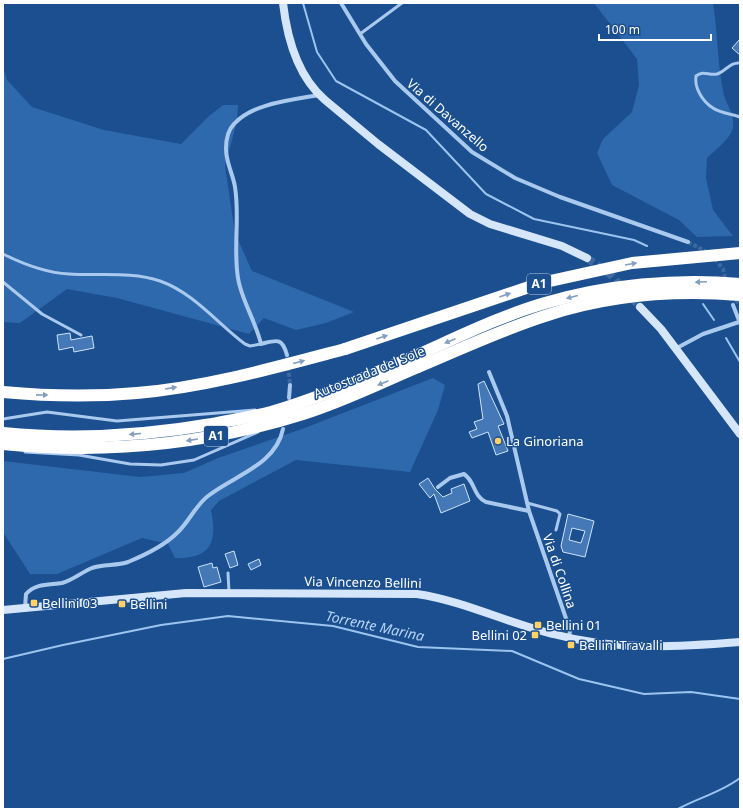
<svg xmlns="http://www.w3.org/2000/svg" width="743" height="812" viewBox="0 0 743 812" font-family="'Noto Sans',sans-serif">
  <style>
    .green { fill: #2e69ad }
    .lines { fill: none; stroke-linecap: round; stroke-linejoin: round }
    .stream { stroke: #9cc4f0; stroke-width: 2 }
    .building { fill: #4478b7; stroke: #cfe3fa; fill-rule: evenodd }
    .street-tunnel { stroke: #3d69a0; stroke-width: 4; stroke-dasharray: 4 2; stroke-linecap: butt }
    .secondary-tunnel { stroke: #3d69a0; stroke-width: 8; stroke-dasharray: 8 4; stroke-linecap: butt }
    .lane { stroke: #a9c9ee; stroke-width: 3 }
    .street { stroke: #a9c9ee; stroke-width: 4 }
    .secondary { stroke: #d6e6fa; stroke-width: 8 }
    .highway { stroke: #fff; stroke-width: 12 }
    .highway-bridge { stroke: #fff; stroke-width: 12 }
    .oneway { fill: #829ec1 }
    .poi-dot { fill: #ffd166; stroke: #1b4f8f; stroke-width: 1.5 }
    .labels { text-anchor: middle; stroke-width: 3; stroke-linejoin: round; paint-order: stroke }
    .shield { fill: #1b4f8f; stroke: #bbcadd; stroke-width: 1 }
    .shield-label { font-size: 12px; font-weight: bold; fill: #fff }
    .street-label { font-size: 13px; fill: #fff; stroke: #1b4f8f }
    .poi-label { font-size: 13px; fill: #fff; stroke: #1b4f8f; text-anchor: start }
    .water-label { font-size: 14px; font-style: italic; fill: #b5d3f5; stroke: #1b4f8f }
  </style>
  <rect width="100%" height="100%" fill="#1b4f8f"/>
  <g class="green">
    <path d="M594 3H713C718 33 717 65 724 95 727 106 735 115 733 127 731 139 715 150 707 158L706 178 713 210 733 236 697 237 679 220 612 185 597 153 603 139 632 112 639 85 637 59Z"/>
    <path d="M3 67 7 80 32 107 104 130 181 144 209 116 223 105H238L237 121 225 166 235 233 252 271 354 312 326 323 296 330 264 318 249 334 117 298 67 289 20 323 3 322Z"/>
    <path d="M433 378 445 385 438 410 410 472 296 460 219 501 211 510C218 543 210 559 175 558L168 544 142 538 57 574H30L3 532V461L140 477 184 473 218 458 302 429Z"/>
  </g>
  <g class="lines">
    <g class="stream">
      <path d="M303 3 317 52 336 81 426 130 486 194 534 219 634 240 647 246"/>
      <path d="M703 304 714 320"/>
      <path d="M726 338 740 362"/>
      <path d="M3 659 63 645 161 625 228 616 333 626 418 647 512 651 579 679 644 694 691 692 740 699"/>
      <path d="M678 809C698 798 722 792 740 778"/>
    </g>
  </g>
  <g class="building">
    <path d="M740 39V55L732 48Z"/>
    <path d="M70 333 71 340 92 336 94 348 74 352 73 347 59 350 57 335Z"/>
    <path d="M484 381 504 424 498 426 508 451 496 455 488 432 472 438 469 432 477 429 474 422 483 419 478 384Z"/>
    <path d="M428 478 435 489 443 497 452 493 451 489 464 484 470 501 441 513 434 494 430 498 419 484Z"/>
    <path d="M568 514 594 521 585 557 563 552 561 546ZM572 528 585 531 581 543 569 540Z"/>
    <path d="M234 551 238 565 230 568 225 554Z"/>
    <path d="M259 559 261 565 251 570 248 564Z"/>
    <path d="M212 563 213 568 217 567 221 582 204 587 198 567Z"/>
  </g>
  <g class="lines">
    <g class="street-tunnel">
      <path d="M688 242 709 253"/>
      <path d="M715 259 723 269 726 281"/>
      <path d="M730 297 733 305 740 299"/>
      <path d="M287 355 290 385"/>
    </g>
    <path class="secondary-tunnel" d="M587 258 611 275 640 307"/>
    <g class="lane">
      <path d="M360 34 402 3"/>
      <path d="M740 63C730 62 726 71 717 74 709 76 704 70 696 76 694 88 703 102 713 108 720 113 732 114 740 117"/>
      <path d="M3 254C23 264 47 273 69 274 99 276 132 271 160 281 194 293 217 323 245 344L250 346 261 344"/>
      <path d="M3 282 42 314 81 335"/>
      <path d="M3 419 47 412 117 421 255 410"/>
      <path d="M25 452 79 455 130 464 161 465 194 460 258 432"/>
      <path d="M527 503 557 511 560 514 556 530"/>
      <path d="M228 573 229 592"/>
    </g>
    <g class="street">
      <path d="M341 3 366 44 395 81 472 152 515 178 560 197 688 242"/>
      <path d="M733 305 740 323"/>
      <path d="M675 349 703 334 739 322"/>
      <path d="M287 355C282 337 277 340 261 344 256 322 241 299 238 278 233 248 240 218 235 187 233 174 226 163 226 149 226 141 228 130 234 124 253 103 292 100 319 95"/>
      <path d="M489 372 507 416 529 511 570 630 569 638"/>
      <path d="M289 398 290 385"/>
      <path d="M438 487 450 478 464 474C475 481 473 496 486 502L529 511"/>
      <path d="M25 608 26 594C36 583 49 585 62 583 73 580 82 572 92 568 104 564 117 566 128 562 145 555 164 546 177 533 189 522 195 506 208 496 233 476 276 465 283 429"/>
    </g>
    <g class="secondary">
      <path d="M283 3C287 38 297 76 325 100L378 144 470 214 490 224 562 246 587 258"/>
      <path d="M640 307 661 329 740 434"/>
      <path d="M3 610 186 593 417 594C464 601 507 623 553 634 616 651 676 647 740 642"/>
    </g>
    <g class="highway">
      <path d="M3 392C47 396 92 397 137 393 207 387 277 367 345 349"/>
      <path d="M3 433C73 440 143 436 212 424 232 420 252 417 271 412 320 398 366 377 413 357"/>
      <path d="M3 444C105 454 205 445 303 414 342 402 380 383 418 367"/>
    </g>
    <g class="highway-bridge">
      <path d="M345 349 541 283 632 263 740 253"/>
      <path d="M413 357C456 338 500 316 545 303 607 285 676 278 740 284"/>
      <path d="M418 367C461 349 503 329 548 315 609 295 677 290 740 295"/>
    </g>
  </g>
  <defs><path id="oneway-solid" d="M-6-.8H1V-3.2L6.5 0L1 3.2V.8H-6Z"/></defs>
  <g class="oneway">
    <use href="#oneway-solid" transform="translate(631 264) rotate(-10)"/>
    <use href="#oneway-solid" transform="translate(701 282) rotate(178)"/>
    <use href="#oneway-solid" transform="translate(505 295) rotate(-19)"/>
    <use href="#oneway-solid" transform="translate(572 297) rotate(166)"/>
    <use href="#oneway-solid" transform="translate(382 337) rotate(-19)"/>
    <use href="#oneway-solid" transform="translate(450 341) rotate(157)"/>
    <use href="#oneway-solid" transform="translate(299 362) rotate(-15)"/>
    <use href="#oneway-solid" transform="translate(383 383) rotate(157)"/>
    <use href="#oneway-solid" transform="translate(171 388) rotate(-9)"/>
    <use href="#oneway-solid" transform="translate(42 395) rotate(1)"/>
    <use href="#oneway-solid" transform="translate(135 434) rotate(175)"/>
    <use href="#oneway-solid" transform="translate(192 440) rotate(171)"/>
  </g>
  <g class="poi-dot">
    <circle cx="498" cy="441" r="4"/>
    <rect x="30" y="599" width="8" height="8" rx="2"/>
    <rect x="118" y="600" width="8" height="8" rx="2"/>
    <rect x="534" y="621" width="8" height="8" rx="2"/>
    <rect x="531" y="631" width="8" height="8" rx="2"/>
    <rect x="567" y="641" width="8" height="8" rx="2"/>
  </g>
  <g class="labels">
    <g class="shield">
      <rect x="527" y="274" width="24" height="20" rx="3"/>
      <rect x="204" y="426" width="24" height="20" rx="3"/>
    </g>
    <g class="shield-label">
      <text x="539" y="288">A1</text>
      <text x="216" y="440">A1</text>
    </g>
    <g class="street-label">
      <text transform="translate(448 115) rotate(41)" y="5">Via di Davanzello</text>
      <text transform="translate(369 372) rotate(-22)" y="5">Autostrada del Sole</text>
      <text transform="translate(560 571) rotate(71)" y="5">Via di Collina</text>
      <text transform="translate(363 582) rotate(1)" y="5">Via Vincenzo Bellini</text>
    </g>
    <g class="poi-label">
      <text x="506" y="446">La Ginoriana</text>
      <text x="42" y="608">Bellini 03</text>
      <text x="130" y="609">Bellini</text>
      <text x="546" y="630">Bellini 01</text>
      <text x="527" y="640" text-anchor="end">Bellini 02</text>
      <text x="579" y="650">Bellini Travalli</text>
    </g>
    <g class="water-label">
      <text transform="translate(375 626) rotate(12)" y="5">Torrente Marina</text>
    </g>
  </g>
  <rect width="743" height="812" fill="none" stroke="#ffffff" stroke-width="8"/>
  <path d="M599 34v6h112v-6" fill="none" stroke="#ffffff" stroke-width="2"/>
  <text x="605" y="34" font-size="12" fill="#ffffff" stroke="#1b4f8f" stroke-width="3" paint-order="stroke">100 m</text>
</svg>
